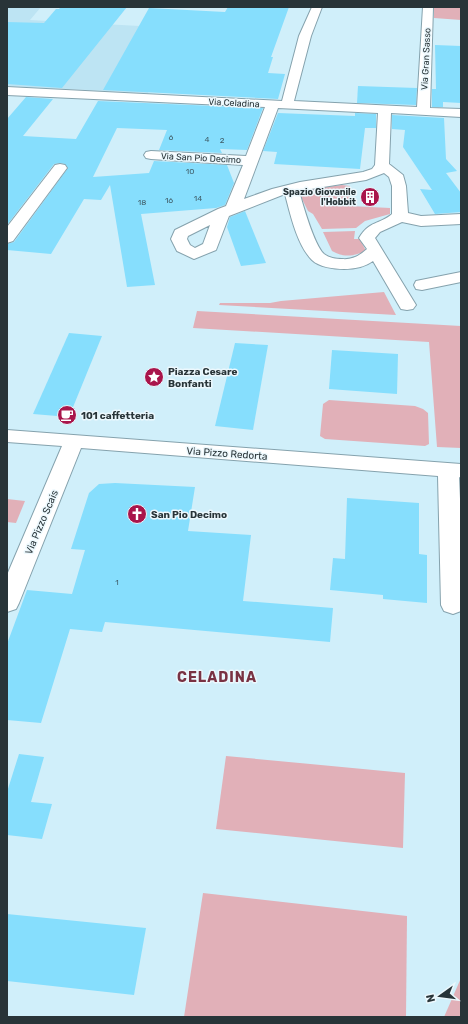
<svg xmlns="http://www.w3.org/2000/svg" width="468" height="1024" viewBox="0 0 468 1024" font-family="Rubik,sans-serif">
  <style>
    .built { fill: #bde4f3 }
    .green { fill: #e1b0b8 }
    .building { fill: #86defd }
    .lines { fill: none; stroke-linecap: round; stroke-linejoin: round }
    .street-casing { stroke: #85a2ad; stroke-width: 2 }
    .street { fill: #fff; fill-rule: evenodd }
    .labels { text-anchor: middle; stroke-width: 3; stroke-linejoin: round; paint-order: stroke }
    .number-label { font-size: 8px; fill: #405e69 }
    .far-street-label { font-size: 9px; fill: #283438; stroke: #ecf8fd }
    .far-poi-label { font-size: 9px; font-weight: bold; fill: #283438; stroke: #ecf8fd; text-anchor: end }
    .poi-label { font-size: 10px; font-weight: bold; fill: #283438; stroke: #ecf8fd; text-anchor: start }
    .street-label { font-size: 10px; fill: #283438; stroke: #ecf8fd }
    .district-label { font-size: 14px; font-weight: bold; letter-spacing: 1px; fill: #793243; stroke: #ecf8fd }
  </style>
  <rect width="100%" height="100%" fill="#d0effa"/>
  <path class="built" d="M7 7H41L30 20 176 28 148 93 7 86Z"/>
  <g class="green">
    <path d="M434 7H461V20L434 18Z"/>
    <path d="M342 185 350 186V206L390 208V214L365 221 356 228 322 229 313 214 308 211 300 195C309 186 330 187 342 185Z"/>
    <path d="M355 231 354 239H360L366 251C354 256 344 258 332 251L323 232Z"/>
    <path d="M384 292 396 315 219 305 220 303H270L281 301Z"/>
    <path d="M197 311 461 326V448L437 447 429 342 193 328Z"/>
    <path d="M329 400 415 406 423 409 428 413 429 444 425 446 325 439 320 436 323 404Z"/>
    <path d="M7 499 25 501 16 523 7 522Z"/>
    <path d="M226 756 405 773 403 848 216 829Z"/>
    <path d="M203 893 407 916 406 1017H184Z"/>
    <path d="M461 978V1017H444Z"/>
  </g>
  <g class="building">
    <path d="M61 7H127L62 88 7 84V22L44 23 56 9H59Z"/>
    <path d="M228 7H289L271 57H273L268 73 285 74 278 99 103 90 149 8 225 12Z"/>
    <path d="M435 45 461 46V103L443 102V107H432V89H436Z"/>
    <path d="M358 86 417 88 416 105 357 103Z"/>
    <path d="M26 97 53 99 23 136 76 139 98 101 263 108 247 150 220 149 222 153 159 150 167 130 117 128 93 177 149 173 154 161 227 165 234 183 225 205 216 208 141 214 155 285 127 287 110 185 101 200 84 199 51 254 7 250V244L14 242 68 168 65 164 60 163 54 164 7 225V119Z"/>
    <path d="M278 113 355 116V113L376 114V128H365L360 169 274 164 277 152 263 151Z"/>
    <path d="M392 115 444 118 446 159 457 171 446 173 461 193V212L435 214 420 189 432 190 403 147 405 130 392 129Z"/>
    <path d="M245 211 266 263 241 266 227 227 230 217Z"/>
    <path d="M69 333 102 336 69 417 33 414Z"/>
    <path d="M235 343 268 345 253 430 215 426Z"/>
    <path d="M332 350 398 354 397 394 329 389Z"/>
    <path d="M115 483 195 487 188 531 251 535 243 601 333 608 330 642 105 622 102 632 70 629 41 723 7 720V644L27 590 72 594 85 550 71 549 89 493 99 484Z"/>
    <path d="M347 498 419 503V554L427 555V603L383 599V595L330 590 333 558 345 559Z"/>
    <path d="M19 754 44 757 31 802 52 804 42 839 7 835V792Z"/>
    <path d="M7 914 146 928 134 995 7 981Z"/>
  </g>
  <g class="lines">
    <defs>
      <g id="street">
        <path d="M312 7H322L311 36 294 101 417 107 423 7H433L430 108 461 109V117L391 113 389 164 403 175 406 186 408 213 421 216 461 214V224L421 226 402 222 380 232 375 238 416 305 413 309 407 310 401 309 373 261C365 267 354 269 344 269 334 269 319 267 312 260 297 245 290 213 285 194L229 216 216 250 194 259 177 251 171 239 175 230 218 209 226 206 243 165 151 159 146 158 144 155 146 152 151 151 246 156 265 107 7 95V87L282 101 299 36ZM278 108 378 113 375 165 372 169 363 172 300 182 272 189 244 199ZM384 173 389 177 392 186V214C379 225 370 220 359 238L367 249C359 256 352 260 342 259 336 259 329 258 324 254 314 245 303 205 299 191L366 180ZM210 225 203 244 195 248 190 245 187 239 188 236Z"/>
        <path d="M60 164 65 165 67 168 13 241 7 243V227L55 165Z"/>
        <path d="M461 272V282L422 290 416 289 414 285 416 281Z"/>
        <path d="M7 430 461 464V478L459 477 461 521V611L453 614 444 611 441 605 438 476 81 448 19 603 16 609 7 612V575L62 446 7 442Z"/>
      </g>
    </defs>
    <use href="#street" class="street-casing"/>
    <use href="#street" class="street"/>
  </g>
  <defs>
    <symbol id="building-disc" viewBox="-11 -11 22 22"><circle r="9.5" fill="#a9154b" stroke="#ecf8fd"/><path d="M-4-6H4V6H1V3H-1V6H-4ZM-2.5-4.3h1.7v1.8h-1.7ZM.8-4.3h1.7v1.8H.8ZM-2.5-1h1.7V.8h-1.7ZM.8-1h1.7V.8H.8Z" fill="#fff"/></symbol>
    <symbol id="sight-disc" viewBox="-11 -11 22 22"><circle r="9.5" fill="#a9154b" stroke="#ecf8fd"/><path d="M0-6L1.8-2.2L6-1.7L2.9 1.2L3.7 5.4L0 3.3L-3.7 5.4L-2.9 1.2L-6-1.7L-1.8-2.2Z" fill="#fff"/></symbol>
    <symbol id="cafe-disc" viewBox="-11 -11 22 22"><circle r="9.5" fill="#a9154b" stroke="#ecf8fd"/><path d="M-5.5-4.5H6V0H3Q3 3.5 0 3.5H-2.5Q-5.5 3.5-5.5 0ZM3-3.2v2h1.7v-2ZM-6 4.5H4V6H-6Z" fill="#fff"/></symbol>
    <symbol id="church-disc" viewBox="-11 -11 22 22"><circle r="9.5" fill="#a9154b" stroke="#ecf8fd"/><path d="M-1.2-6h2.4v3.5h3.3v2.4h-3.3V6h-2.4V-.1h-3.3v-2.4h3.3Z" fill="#fff"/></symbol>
  </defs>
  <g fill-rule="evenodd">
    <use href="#building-disc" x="359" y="186" width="22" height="22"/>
    <use href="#sight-disc" x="143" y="366" width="22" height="22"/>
    <use href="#cafe-disc" x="56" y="404" width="22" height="22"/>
    <use href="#church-disc" x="126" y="503" width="22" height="22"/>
  </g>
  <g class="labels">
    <g class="number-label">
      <text x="171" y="140">6</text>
      <text x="207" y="142">4</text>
      <text x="222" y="143">2</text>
      <text x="190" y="174">10</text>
      <text x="198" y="201">14</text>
      <text x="169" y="203">16</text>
      <text x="142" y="205">18</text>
      <text x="117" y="585">1</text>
    </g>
    <g class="far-street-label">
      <text transform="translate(426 59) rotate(-87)" y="3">Via Gran Sasso</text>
      <text transform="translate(234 103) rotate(3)" y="3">Via Celadina</text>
      <text transform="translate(201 158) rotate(3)" y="3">Via San Pio Decimo</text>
    </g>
    <g class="far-poi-label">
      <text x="356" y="195">Spazio Giovanile<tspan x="356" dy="10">l'Hobbit</tspan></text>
    </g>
    <g class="poi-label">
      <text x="168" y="375">Piazza Cesare<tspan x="168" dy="12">Bonfanti</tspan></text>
      <text x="81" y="419">101 caffetteria</text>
      <text x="151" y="518">San Pio Decimo</text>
    </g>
    <g class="street-label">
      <text transform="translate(227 453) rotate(4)" y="4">Via Pizzo Redorta</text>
      <text transform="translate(41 522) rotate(-67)" y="4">Via Pizzo Scais</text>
    </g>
    <g class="district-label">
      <text x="217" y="682">CELADINA</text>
    </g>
  </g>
  <rect width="468" height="1024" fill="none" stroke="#283438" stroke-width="16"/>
  <g transform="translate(440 996) rotate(256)" stroke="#ecf8fd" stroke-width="3" paint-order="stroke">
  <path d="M0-3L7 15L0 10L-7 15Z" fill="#283438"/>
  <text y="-6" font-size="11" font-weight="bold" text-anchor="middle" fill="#283438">N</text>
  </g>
</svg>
